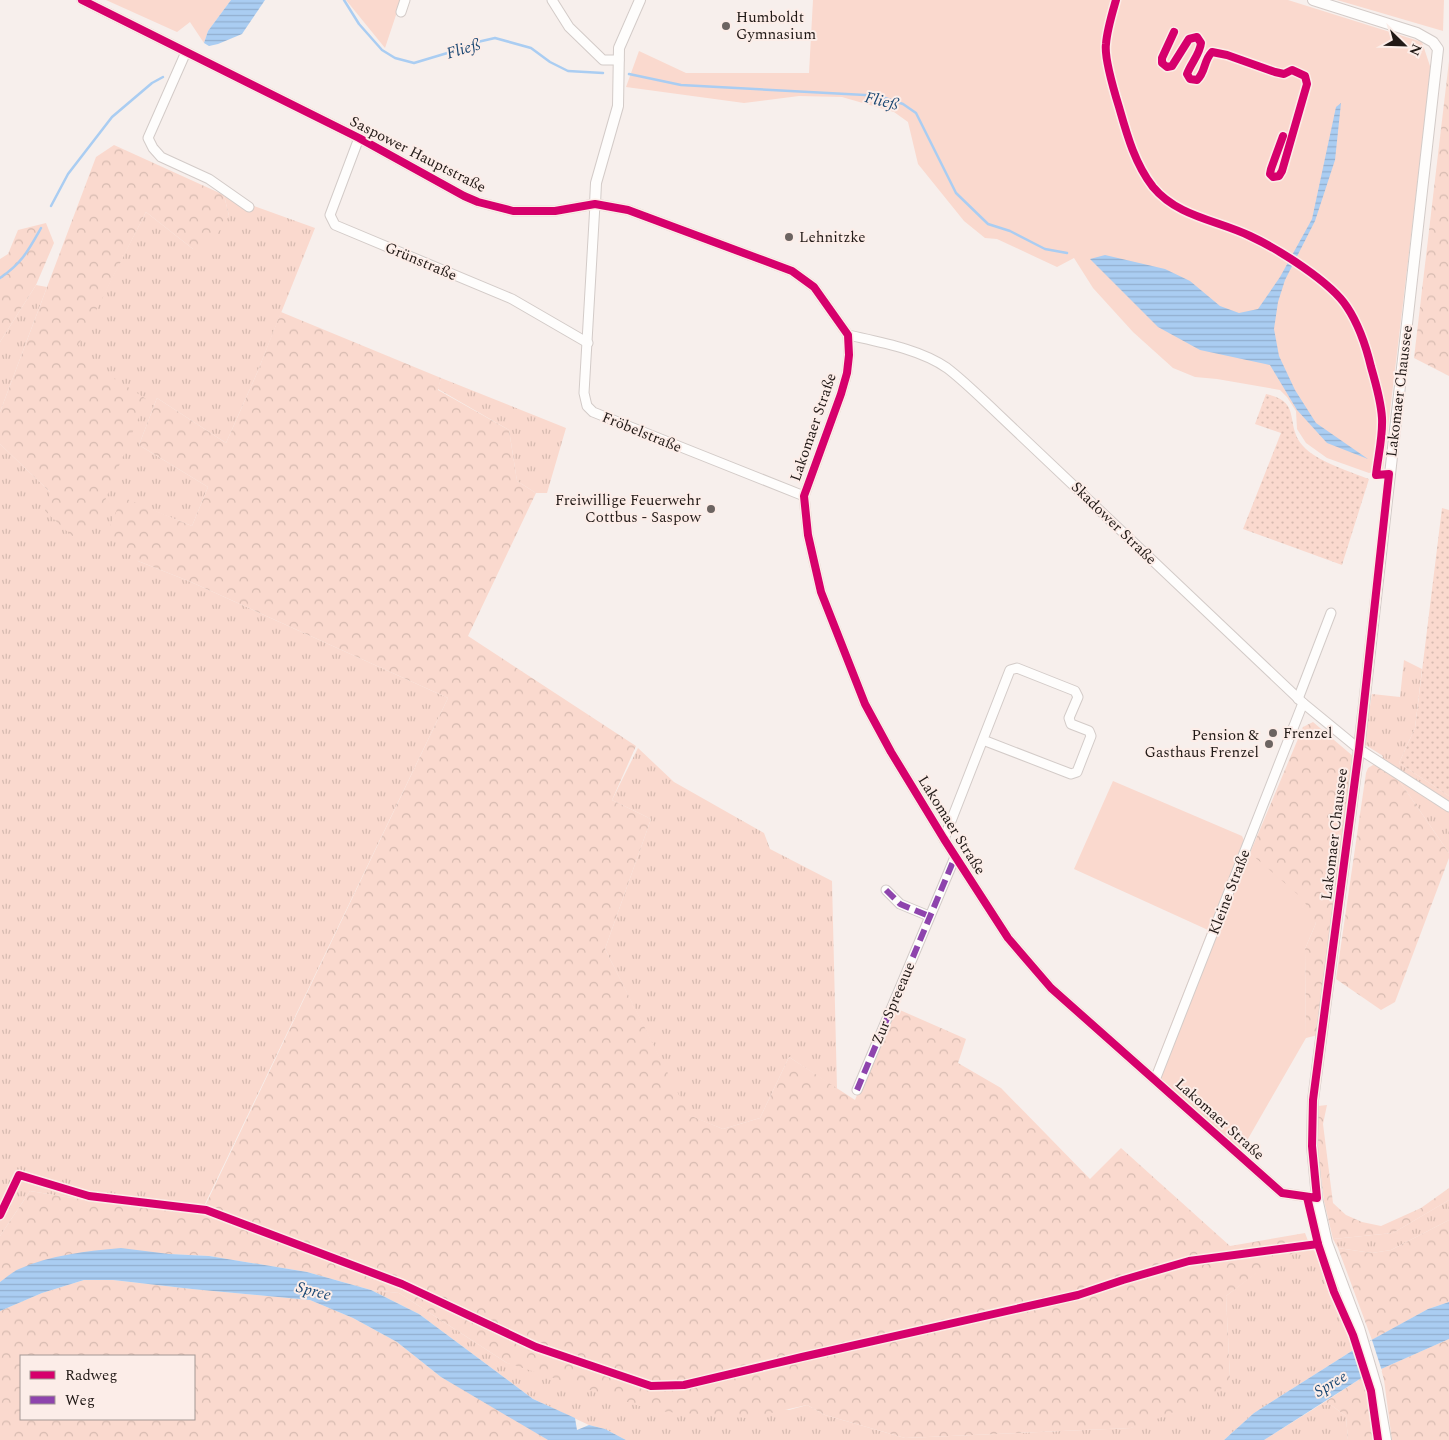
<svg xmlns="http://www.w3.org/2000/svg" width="1449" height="1440" viewBox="0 0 1449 1440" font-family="Spectral,serif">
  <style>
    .grass { fill: url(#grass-tufts) }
    .forest { fill: url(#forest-crowns); fill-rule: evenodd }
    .park { fill: #fad9ce }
    .garden { fill: url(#garden-dots) }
    .water { fill: url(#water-rules) }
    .pier { fill: #f7efec }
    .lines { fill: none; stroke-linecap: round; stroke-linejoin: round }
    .stream { stroke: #aacdf2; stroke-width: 2.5 }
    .minor-casing { stroke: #d3cbc8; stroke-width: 11 }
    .tertiary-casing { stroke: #d3cbc8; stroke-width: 12 }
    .minor { stroke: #fefdfc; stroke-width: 9 }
    .tertiary { stroke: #fefdfc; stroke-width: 10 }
    .quiet { stroke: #8e44ad; stroke-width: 6; stroke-dasharray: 12 6; stroke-linecap: butt }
    .cycleway-casing { stroke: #fcede8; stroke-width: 11 }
    .cycleway { stroke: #d6006c; stroke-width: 8 }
    .poi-dot { fill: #6c6461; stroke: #fcede8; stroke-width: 2 }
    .labels { text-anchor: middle; stroke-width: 4; stroke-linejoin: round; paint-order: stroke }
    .poi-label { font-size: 15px; fill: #211916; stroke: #fcede8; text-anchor: start }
    .street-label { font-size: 15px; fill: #211916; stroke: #fcede8 }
    .water-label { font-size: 16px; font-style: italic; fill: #194773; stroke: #fcede8 }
  </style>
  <defs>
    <pattern id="grass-tufts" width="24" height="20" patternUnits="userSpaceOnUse" patternTransform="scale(1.25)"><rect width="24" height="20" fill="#fad9ce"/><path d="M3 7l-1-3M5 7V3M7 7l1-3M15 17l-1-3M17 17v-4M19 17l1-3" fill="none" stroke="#d6bab0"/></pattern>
    <pattern id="forest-crowns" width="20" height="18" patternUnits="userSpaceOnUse" patternTransform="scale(1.25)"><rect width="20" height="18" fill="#fad9ce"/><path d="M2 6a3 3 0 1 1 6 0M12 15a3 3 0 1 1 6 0" fill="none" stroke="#d6bab0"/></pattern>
    <pattern id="garden-dots" width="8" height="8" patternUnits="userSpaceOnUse" patternTransform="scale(1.25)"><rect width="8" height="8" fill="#fad9ce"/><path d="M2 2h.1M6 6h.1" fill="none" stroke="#d6bab0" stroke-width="1.8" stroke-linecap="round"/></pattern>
    <pattern id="water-rules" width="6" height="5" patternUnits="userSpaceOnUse" patternTransform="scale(1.25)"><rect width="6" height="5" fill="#aacdf2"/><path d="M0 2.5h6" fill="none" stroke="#92afcf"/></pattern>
  </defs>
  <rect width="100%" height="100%" fill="#f7efec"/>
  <g class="grass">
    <path d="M224 195 315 228 257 373 226 443 157 398 139 445 208 487 192 526 122 498 138 561 191 582 448 698 205 1204 91 1201 30 1191 0 1236V444L50 492 72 536 74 352 146 212 193 249 229 216Z"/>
    <path d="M36 285 47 287 0 412V342Z"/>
    <path d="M441 378 566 428 547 493H536L517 481 509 430 438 389Z"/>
    <path d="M1404 660 1422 669 1415 728 1399 763 1449 796V853L1398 779 1379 766 1383 756 1364 744 1372 694 1400 697Z"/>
    <path d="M638 748 674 782 764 833 770 849 832 881 837 1089 789 1057 760 1118 723 1129 688 1115 605 949 651 819 612 800Z"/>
    <path d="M1449 1200V1220L1391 1250 1372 1253 1338 1248 1333 1239 1393 1233Z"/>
    <path d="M1310 1246 1317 1254 1355 1349 1254 1413 1224 1440H626L605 1429 589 1425 533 1399 419 1314 371 1290 399 1293 507 1363 789 1410 807 1405 825 1415 905 1438 1131 1428 1230 1378 1226 1296 1270 1262Z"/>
    <path d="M1320 1405H1331L1346 1416 1348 1440H1264Z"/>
  </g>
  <g class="forest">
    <path d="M1449 61V376L1414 358Z"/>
    <path d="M114 145 224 195 229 216 207 250 193 249 146 212 75 352 146 399 96 523 72 536 45 511 50 492 0 444V412L96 157Z"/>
    <path d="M46 223 54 243 36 285 0 342V259L8 254 18 230Z"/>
    <path d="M281 312 441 378 438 390 509 430 517 481 536 493 468 636 636 746 612 800 651 819 605 949 689 1115 723 1129 760 1118 789 1057 855 1100 893 1007 966 1039 958 1063 1001 1088 1090 1179 1121 1148 1230 1246 1305 1233 1310 1246 1270 1263 1226 1296 1230 1378 1220 1390 1165 1416 1131 1428 905 1438 825 1415 807 1405 748 1418 655 1411 507 1363 399 1293 371 1290 307 1272 209 1256 169 1254 17 1270 0 1282V1236L30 1191 91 1201 206 1204 448 698 191 582 138 561 108 531 122 497 192 526 208 487 139 445 157 398 226 443 257 373Z"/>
    <path d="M1313 722 1354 757 1318 1035 1306 1038 1305 949 1316 923 1250 853 1303 727Z"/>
    <path d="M1373 765 1379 766 1398 779 1449 853V858L1395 1002 1381 1010 1336 979 1366 773 1368 768Z"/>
    <path d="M1327 1105 1323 1124 1333 1203 1346 1215 1362 1222 1381 1226 1421 1208 1449 1188V1200L1393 1233 1333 1239 1324 1201 1318 1151V1106Z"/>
    <path d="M1449 1220V1302L1428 1309 1372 1340 1338 1248 1372 1253 1391 1250Z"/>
    <path d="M84 1280H113L192 1289 310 1300 353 1318 397 1342 441 1377 478 1397 548 1440H0V1311L42 1293ZM21 1356H194V1419H21Z"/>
    <path d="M1449 1339V1440H1392L1384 1380 1381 1369Z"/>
    <path d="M1363 1377 1372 1420 1374 1440H1348L1346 1416 1331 1405H1320Z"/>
  </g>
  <g class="park">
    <path d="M106 0H231L208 31 204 43 190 22 177 32Z"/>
    <path d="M346 0H401L385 48Z"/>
    <path d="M813 0H1288L1422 42 1431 69 1383 470 1369 473 1327 458 1306 443 1297 429 1296 411 1287 397 1280 390 1217 379 1195 377 1173 368 1133 332 1093 288 1074 258 1057 267 997 239 985 238 964 221 918 164 908 122 894 112 842 97 799 96 744 103 626 87 639 51 686 73H809Z"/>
    <path d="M1337 0H1444L1443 31Z"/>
    <path d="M1113 781 1242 836 1250 853 1303 899 1316 923 1305 949 1306 1038 1241 1151 1152 1073 1208 930 1074 869Z"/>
  </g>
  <g class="garden">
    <path d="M1266 394C1303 401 1284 425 1303 446 1316 461 1351 472 1369 479L1342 565 1243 529 1281 433 1255 424Z"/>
    <path d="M1442 508 1449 510V796L1399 763 1415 728Z"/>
  </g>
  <g class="water">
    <path d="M231 0H265L242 34 218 44 209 46 204 43 208 31Z"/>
    <path d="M1341 103 1335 160 1315 221 1285 280 1278 302 1274 329 1279 356 1295 390 1316 423 1368 459 1327 443 1297 410 1270 365 1200 350 1158 327 1090 259 1105 255 1165 269 1190 281 1220 306 1239 313 1258 309 1280 277 1312 219 1336 107Z"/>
    <path d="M121 1248 169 1254 209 1256 307 1272 371 1290 419 1314 533 1399 575 1418 577 1430 589 1425 605 1429 626 1440H548L441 1377 397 1342 353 1318 310 1300 192 1289 113 1280H84L42 1293 0 1311V1282C6 1278 12 1272 19 1269 50 1255 87 1251 121 1248Z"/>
    <path d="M1449 1302V1339L1363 1377 1264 1440H1224L1254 1413 1355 1349 1428 1309Z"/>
  </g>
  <path class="pier" d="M1372 1340 1382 1371 1364 1379 1355 1349Z"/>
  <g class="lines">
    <g class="stream">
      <path d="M344 0 359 24 382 50 395 58 414 63 454 51 473 43 495 38 531 48 550 62 568 71 603 73"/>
      <path d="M629 74 681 85 865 95 885 98 903 104 916 113 956 193 988 224 1010 231 1045 249 1067 253"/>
      <path d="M51 206 68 174 112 117 152 83 163 77"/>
      <path d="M0 278C22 263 28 251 41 228"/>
    </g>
    <defs>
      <g id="minor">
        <path d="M82 0 359 138 464 196 478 202 513 211H555L595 204 628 210 792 271 814 287 848 335"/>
        <path d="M552 0 569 27 603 60H619"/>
        <path d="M401 12 405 0"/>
        <path d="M186 52 148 138 153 148 161 157 209 179 249 207"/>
        <path d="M359 138 330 215 335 225 512 299 588 343"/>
        <path d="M595 204 584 393 587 406 593 412 804 496"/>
        <path d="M848 335 849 355 847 373 841 394 804 496 808 535 821 592 865 704 891 752 944 839 1008 938 1051 988 1282 1193 1317 1198"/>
        <path d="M848 335C879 342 920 349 947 368 964 381 980 397 996 412L1303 703 1359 749 1449 807"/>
        <path d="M1298 699 1331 613"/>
        <path d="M944 839 1010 670 1017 668 1075 691 1078 697 1069 718 1071 724 1089 731 1091 736 1077 772 1071 774 983 740"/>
        <path d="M886 890 900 904 929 916"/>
        <path d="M1155 1080 1303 703"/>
        <path d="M857 1090 955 857"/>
      </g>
      <g id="tertiary">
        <path d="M1313 0 1417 33 1433 42 1438 49 1359 749 1313 1100 1312 1146 1317 1198 1327 1243 1359 1328 1377 1389 1386 1440"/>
        <path d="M595 204 596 183 618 106 619 48 640 0"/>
      </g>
    </defs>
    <use href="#minor" class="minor-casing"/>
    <use href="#tertiary" class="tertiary-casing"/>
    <use href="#minor" class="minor"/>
    <use href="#tertiary" class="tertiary"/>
    <g class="quiet">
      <path d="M886 890 900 904 929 916"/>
      <path d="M857 1090 955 857"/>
    </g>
    <defs>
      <g id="cycleway">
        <path d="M82 0 359 138 464 196 478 202 513 211H555L595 204 628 210 792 271 814 287 848 335 849 355 847 373 841 394 804 496 808 535 821 592 865 704 891 752 944 839 1008 938 1051 988 1282 1193 1317 1198 1312 1146 1313 1100 1359 749 1389 474 1376 475C1378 456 1383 437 1382 418 1381 401 1376 384 1371 367 1366 346 1359 325 1347 307 1331 282 1278 249 1250 236 1217 220 1178 217 1153 187 1135 164 1127 135 1119 107 1115 94 1104 57 1106 44 1107 30 1112 14 1116 0"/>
        <path d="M1174 32 1162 58V63L1167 67 1172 66 1189 39 1197 37 1201 43C1200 54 1191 63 1187 74L1190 79 1197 80C1206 72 1203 61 1212 52L1227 55 1275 72 1284 74 1292 70 1305 76 1307 84 1282 171 1279 176 1273 177 1270 174 1271 169 1283 136"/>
        <path d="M1307 1197 1318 1244 1334 1292 1353 1335 1371 1391 1378 1440"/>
        <path d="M0 1215 19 1175 89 1196 206 1210 402 1284 536 1347 651 1386 684 1385 802 1357 1078 1295 1123 1280 1189 1261 1318 1244"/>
      </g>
    </defs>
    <use href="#cycleway" class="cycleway-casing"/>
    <use href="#cycleway" class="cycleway"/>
  </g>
  <g class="poi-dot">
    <circle cx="726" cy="26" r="5"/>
    <circle cx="789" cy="237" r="5"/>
    <circle cx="711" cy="509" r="5"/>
    <circle cx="1273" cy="733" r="5"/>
    <circle cx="1269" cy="744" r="5"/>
  </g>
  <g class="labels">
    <g class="poi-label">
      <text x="736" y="22">Humboldt<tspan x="736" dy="17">Gymnasium</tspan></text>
      <text x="799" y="242">Lehnitzke</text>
      <text x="701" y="505" text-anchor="end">Freiwillige Feuerwehr<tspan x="701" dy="17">Cottbus - Saspow</tspan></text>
      <text x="1283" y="738">Frenzel</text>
      <text x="1259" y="740" text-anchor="end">Pension &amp;<tspan x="1259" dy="17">Gasthaus Frenzel</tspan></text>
    </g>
    <g class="street-label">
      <text transform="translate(418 154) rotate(27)" y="5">Saspower Hauptstraße</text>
      <text transform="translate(421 261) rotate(23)" y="5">Grünstraße</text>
      <text transform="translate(1399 391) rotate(-83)" y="5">Lakomaer Chaussee</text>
      <text transform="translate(813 427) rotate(-71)" y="5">Lakomaer Straße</text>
      <text transform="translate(642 432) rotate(22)" y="5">Fröbelstraße</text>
      <text transform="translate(1114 523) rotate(44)" y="5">Skadower Straße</text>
      <text transform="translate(952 825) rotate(58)" y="5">Lakomaer Straße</text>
      <text transform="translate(1334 834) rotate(-83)" y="5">Lakomaer Chaussee</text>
      <text transform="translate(1229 892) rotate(-69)" y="5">Kleine Straße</text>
      <text transform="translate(893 1003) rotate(-67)" y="5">Zur Spreeaue</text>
      <text transform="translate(1220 1119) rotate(42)" y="5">Lakomaer Straße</text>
    </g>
    <g class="water-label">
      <text transform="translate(463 48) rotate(-17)" y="6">Fließ</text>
      <text transform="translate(882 100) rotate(14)" y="6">Fließ</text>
      <text transform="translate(314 1290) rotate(14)" y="6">Spree</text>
      <text transform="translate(1330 1383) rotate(-31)" y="6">Spree</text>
    </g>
  </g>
  <rect x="20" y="1355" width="175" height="65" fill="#fcede8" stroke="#a49894"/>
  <rect x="30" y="1371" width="25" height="8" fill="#d6006c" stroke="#a49894"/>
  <text x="65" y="1380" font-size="15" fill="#211916">Radweg</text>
  <rect x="30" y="1396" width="25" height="8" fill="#8e44ad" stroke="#a49894"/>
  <text x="65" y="1405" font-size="15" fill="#211916">Weg</text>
  <g transform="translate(1404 45) rotate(113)" stroke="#fcede8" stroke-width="4" paint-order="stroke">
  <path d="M0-4L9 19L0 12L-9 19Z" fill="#211916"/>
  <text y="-8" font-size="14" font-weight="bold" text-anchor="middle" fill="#211916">N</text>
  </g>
</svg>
